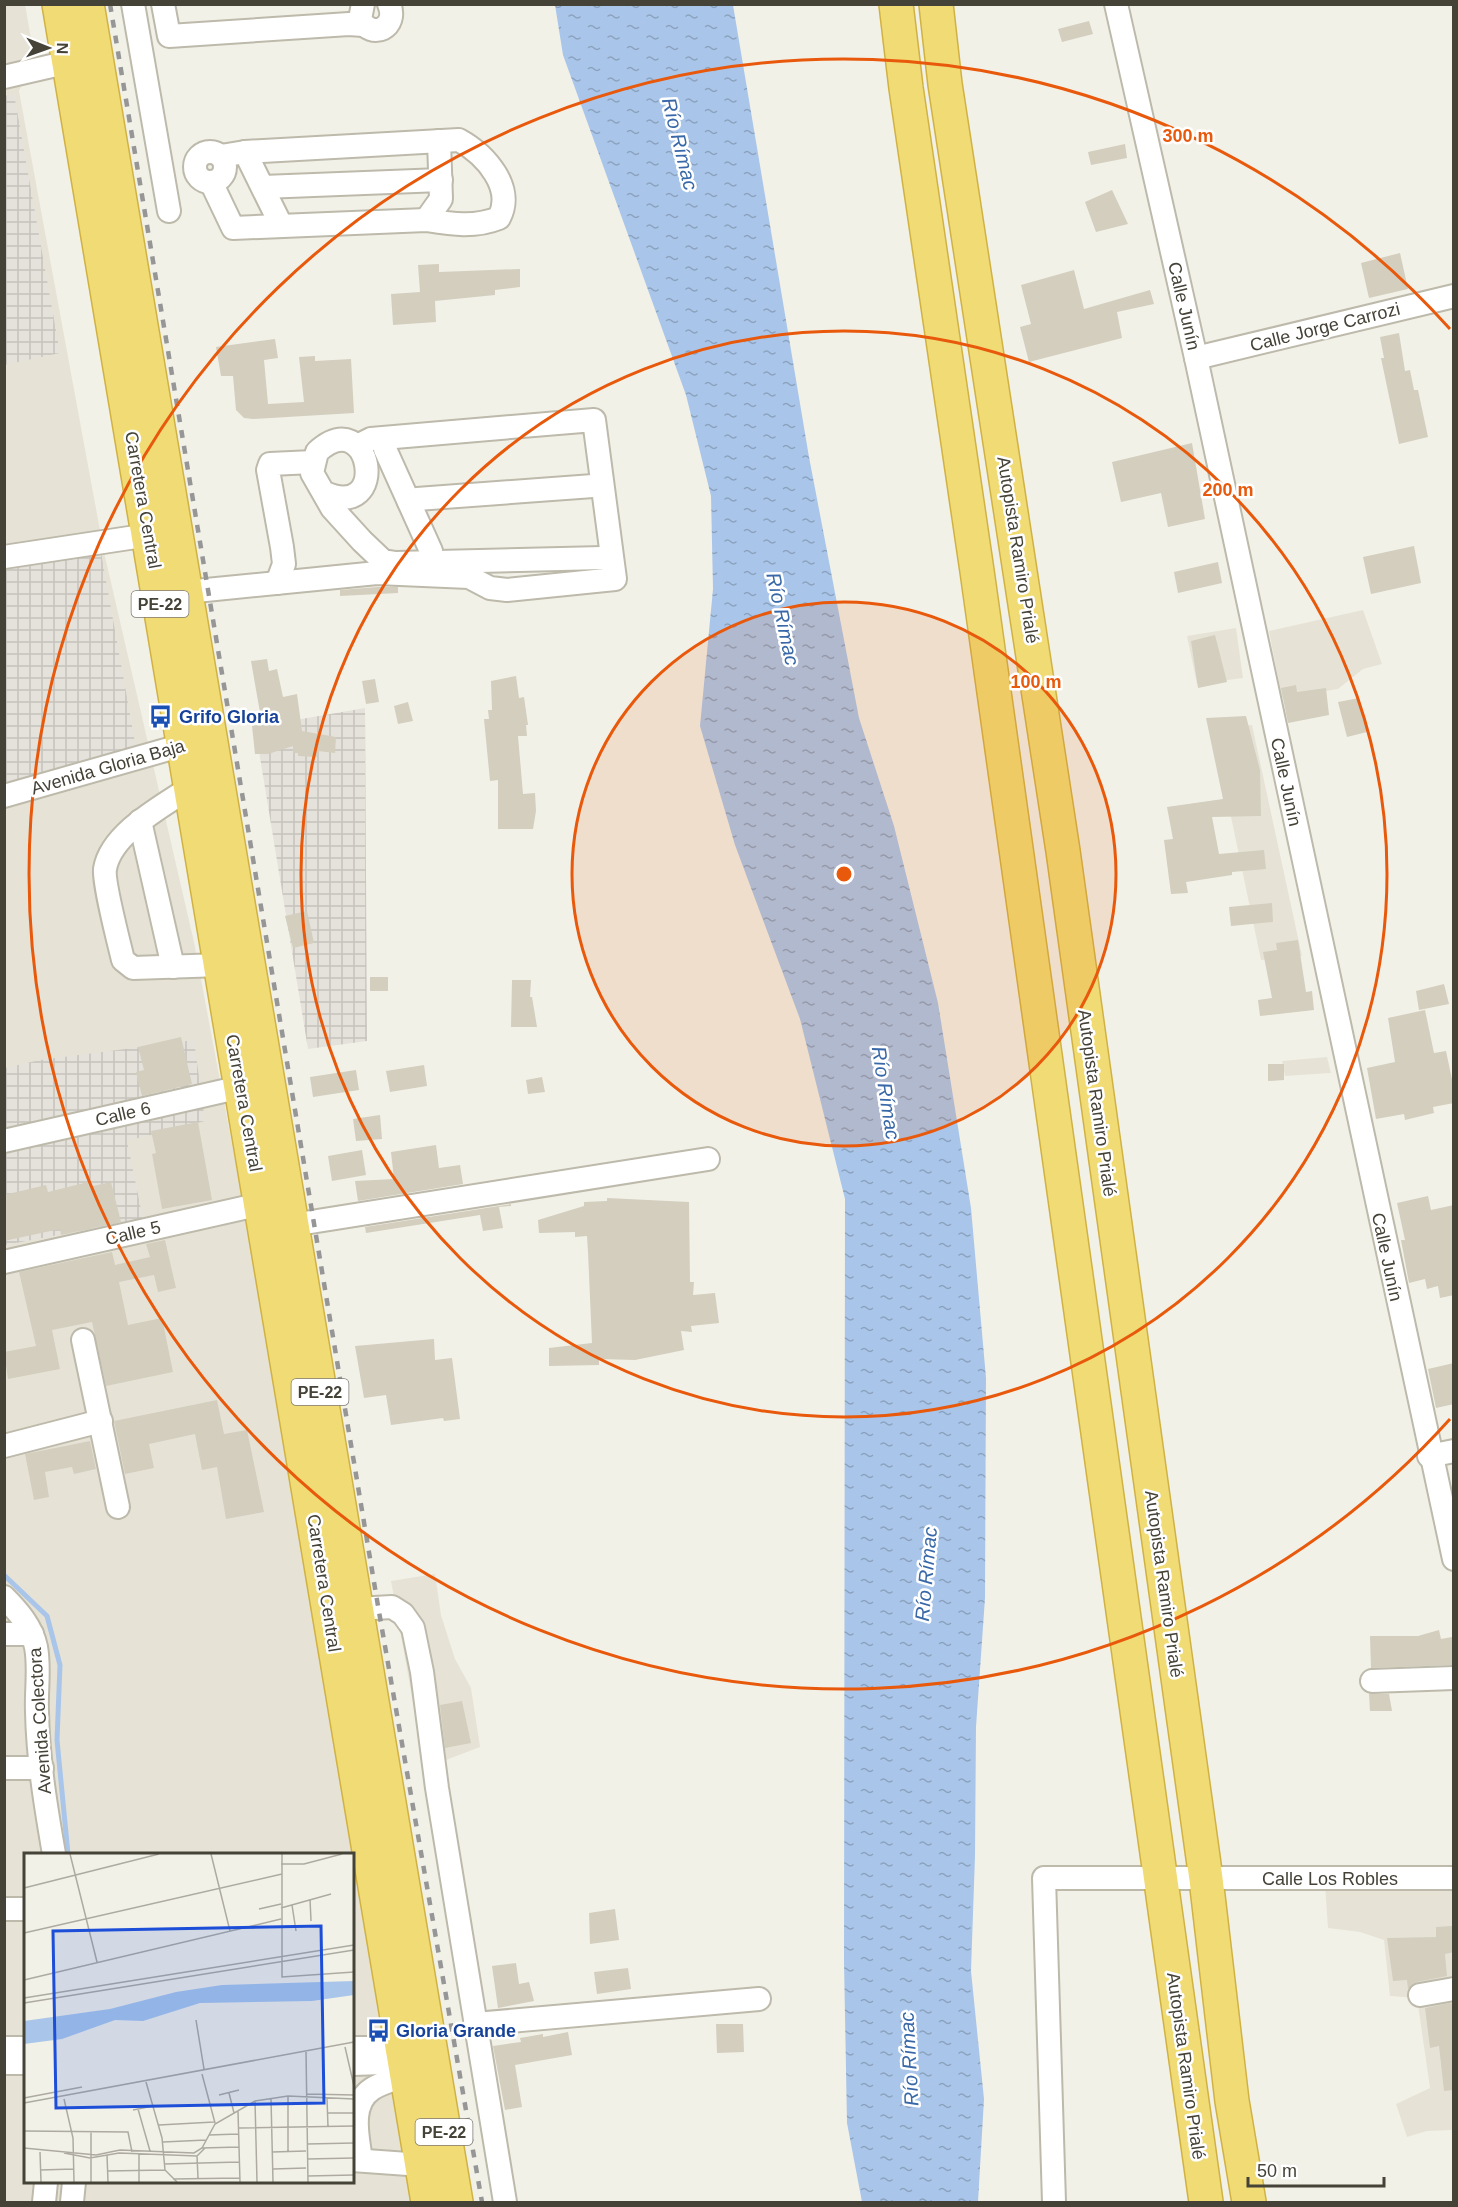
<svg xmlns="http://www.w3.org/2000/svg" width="1458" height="2207" viewBox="0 0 1458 2207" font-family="Arial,sans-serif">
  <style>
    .residential { fill: #e6e3d6; fill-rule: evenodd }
    .industrial { fill: url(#industrial-grid) }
    .water { fill: url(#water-ripples) }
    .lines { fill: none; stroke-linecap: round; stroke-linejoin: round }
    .stream { stroke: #a9c6ea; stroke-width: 5 }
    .building { fill: #d3cebe }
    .minor-casing { stroke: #bdbaab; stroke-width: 26 }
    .highway-casing { stroke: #d0b244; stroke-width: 36 }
    .minor { stroke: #fff; stroke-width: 22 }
    .highway { stroke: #f1db74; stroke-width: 33 }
    .rail { stroke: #969696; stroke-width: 4.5; stroke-dasharray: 8 8; stroke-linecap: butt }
    .ring { fill: none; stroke: #e8590c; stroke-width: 3 }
    .labels { text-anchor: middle; stroke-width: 5; stroke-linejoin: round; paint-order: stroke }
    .shield { fill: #fff; stroke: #7d7b73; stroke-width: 1.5 }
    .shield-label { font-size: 16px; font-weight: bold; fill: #454237 }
    .street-label { font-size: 18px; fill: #454237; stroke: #fff }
    .transit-label { font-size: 18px; font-weight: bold; fill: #164399; stroke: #fff; text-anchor: start }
    .water-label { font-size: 20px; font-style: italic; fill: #3968a8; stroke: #fff }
    .inset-road { fill: none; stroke: #adaba1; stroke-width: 1.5 }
    .view { fill: #1d4ed8; fill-opacity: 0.15; stroke: #1d4ed8; stroke-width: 3 }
    .inset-edge { fill: none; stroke: #454237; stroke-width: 3 }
    .centre { fill: #e8590c; stroke: #fff; stroke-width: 3 }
    .ring-label { font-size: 18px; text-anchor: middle; font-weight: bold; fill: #e8590c; stroke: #fff; stroke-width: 5; stroke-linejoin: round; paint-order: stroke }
  </style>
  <defs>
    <pattern id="industrial-grid" width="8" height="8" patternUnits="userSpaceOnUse" patternTransform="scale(1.5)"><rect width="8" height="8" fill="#e5e2dc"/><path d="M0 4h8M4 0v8" fill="none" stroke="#c6c3bd"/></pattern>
    <pattern id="water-ripples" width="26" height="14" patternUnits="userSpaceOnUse" patternTransform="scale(1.5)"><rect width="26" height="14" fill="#a9c6ea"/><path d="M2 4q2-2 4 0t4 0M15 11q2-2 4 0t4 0" fill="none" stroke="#8ba2be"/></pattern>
  </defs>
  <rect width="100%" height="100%" fill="#f2f1e8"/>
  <g class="residential">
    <path d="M25 4 34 56 19 91 104 552 194 942 270 1346 335 1747 397 2077 415 2202H5L4 5ZM26 1854H352V2182H26Z"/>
    <path d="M1363 610 1382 664 1363 669 1338 689 1282 698 1269 631Z"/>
    <path d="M1236 628 1243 678 1197 684 1187 636Z"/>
    <path d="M1252 725 1302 956 1261 960 1231 817 1209 728Z"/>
    <path d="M1327 1057 1331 1073 1285 1076 1282 1061Z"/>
    <path d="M435 1574 441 1615 455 1659 471 1688 480 1747 425 1768 391 1581Z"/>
    <path d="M1453 1884V2130L1427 2131 1407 2137 1396 2104 1430 2088 1417 1998 1390 1996 1384 1940 1360 1932 1328 1928 1325 1885Z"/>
  </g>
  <g class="industrial">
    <path d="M14 94 60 353 5 365 4 96Z"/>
    <path d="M99 541 136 748 5 783V557Z"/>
    <path d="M365 708 367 1041 308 1049 255 727Z"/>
    <path d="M194 1040 205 1121 127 1141 143 1219 5 1245V1068L40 1060Z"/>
  </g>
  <path class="water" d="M555 5H733L809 457 859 718 894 826 938 1003 971 1208 986 1378 985 1598 976 1727 975 1856 971 1971 984 2099 978 2202H862L847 2123 844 1962 845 1199 800 1019 735 845 700 726 713 589 711 496 686 395 563 55Z"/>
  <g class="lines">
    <path class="stream" d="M4 1575 47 1616 60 1665 57 1740 68 1854"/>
  </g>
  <g class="building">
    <path d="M1089 21 1093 34 1062 42 1058 29Z"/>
    <path d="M1125 144 1127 158 1091 165 1088 152Z"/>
    <path d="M1112 190 1128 224 1096 232 1085 202Z"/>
    <path d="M1400 253 1408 289 1369 298 1361 263Z"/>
    <path d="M439 264V272L520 269V287L495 290V295L435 301 436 322 393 325 391 294 420 292 418 265Z"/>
    <path d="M1074 270 1084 309 1150 290 1154 304 1117 312 1122 338 1029 362 1020 327 1031 324 1021 285Z"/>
    <path d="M1399 333 1405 371 1410 370 1414 390H1418L1428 437 1399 444 1381 358H1384L1380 337Z"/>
    <path d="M275 339 278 358 264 360 268 404 304 402 299 357 315 356V361L351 359 354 413 253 419 244 418 236 410 233 376H221L216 347Z"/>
    <path d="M1192 443 1205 519 1168 527 1161 493 1121 502 1112 462Z"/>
    <path d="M1414 546 1421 583 1371 594 1363 557Z"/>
    <path d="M1218 562 1222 583 1178 593 1174 572Z"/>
    <path d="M377 587H398V593L340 596V590Z"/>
    <path d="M1215 635 1227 682 1198 688 1191 641Z"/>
    <path d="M267 659 269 671 277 669 283 697 297 694 302 731 336 737 335 753 318 751 317 757 298 756V753H293V746L268 754H255L252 726 262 724 251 661Z"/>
    <path d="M516 676 519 698 524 697 528 725H526L527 736H518L523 794 535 793 536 811 533 829H498V780L490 781 484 719H489L488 710H492L491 681Z"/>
    <path d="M375 679 379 702 366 704 362 681Z"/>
    <path d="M1296 685 1297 692 1326 688 1329 715 1288 723 1281 688Z"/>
    <path d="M1359 698 1367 732 1347 737 1338 702Z"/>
    <path d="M408 702 413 721 398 724 394 706Z"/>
    <path d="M1246 716 1260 770 1261 816 1212 817 1219 854 1264 850 1266 869 1232 872V875L1186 882 1188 893 1171 894 1164 840 1173 839 1167 807 1223 799 1206 718Z"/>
    <path d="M1272 903 1273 922 1231 926 1229 907Z"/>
    <path d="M307 911 314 943 293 948 285 916Z"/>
    <path d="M1298 940 1306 992 1312 991 1314 1010 1260 1016 1258 1000 1272 998 1263 952 1277 950 1276 943Z"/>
    <rect x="370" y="977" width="18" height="14"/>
    <path d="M512 980H531L530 997H532L537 1027H511Z"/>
    <path d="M1444 984 1449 1004 1419 1010 1416 991Z"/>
    <path d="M1425 1010 1434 1053 1446 1051 1454 1089V1103L1433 1107 1434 1113 1405 1120 1404 1114 1376 1119 1367 1068 1395 1062 1388 1018Z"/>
    <path d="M181 1037 192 1084 142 1096 136 1072 144 1070 138 1047Z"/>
    <path d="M1268 1064H1284V1080L1268 1081Z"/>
    <path d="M424 1065 427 1086 390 1092 386 1071Z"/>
    <path d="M356 1070 359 1090 313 1097 310 1077Z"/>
    <path d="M542 1077 545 1092 528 1094 526 1080Z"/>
    <path d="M380 1115 382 1139 356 1141 353 1119Z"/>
    <path d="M198 1122 212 1200 162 1209 152 1154 156 1153 151 1131Z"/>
    <path d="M436 1145 439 1168 460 1165 463 1184 358 1201 355 1181 394 1179 391 1152Z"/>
    <path d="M362 1150 366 1175 332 1181 328 1156Z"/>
    <path d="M88 1182 89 1187 111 1182 121 1222 61 1235 60 1229 4 1241V1195L46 1185 48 1192Z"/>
    <path d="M1428 1196 1431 1210 1454 1205V1295L1440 1298 1438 1286 1427 1289 1425 1279 1409 1283 1401 1240H1405L1397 1203Z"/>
    <path d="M607 1198 689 1202 690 1282H694L693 1295 715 1293 719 1323 691 1326 692 1332 681 1331 684 1350 635 1360 599 1359V1365L549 1366V1348L592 1343 588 1252 587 1236 575 1237V1232L539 1233 538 1220 584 1206V1202L607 1201Z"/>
    <path d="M511 1204V1206L499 1207 503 1228 483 1231 480 1215 366 1233 365 1227Z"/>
    <path d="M165 1240 176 1288 158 1292 154 1275 119 1282 128 1325 162 1318 173 1372 106 1386 92 1322 52 1330 60 1369 8 1379 4 1352 36 1346 19 1272 112 1252 115 1265 150 1257 146 1244Z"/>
    <path d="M434 1339 435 1360 452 1358 460 1419 444 1421 443 1418 391 1425 386 1395 364 1398 355 1346Z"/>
    <path d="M1454 1363V1404L1436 1408 1428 1369Z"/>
    <path d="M217 1400 224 1434 247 1430 264 1512 226 1519 217 1467 202 1470 195 1434 149 1444 154 1468 125 1474 114 1421Z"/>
    <path d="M90 1441 96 1469 74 1474 72 1467 45 1472 49 1497 34 1500 25 1454Z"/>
    <path d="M1439 1630 1441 1639 1452 1637 1454 1665 1371 1668 1370 1636H1418Z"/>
    <path d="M1369 1694H1389L1392 1711H1370Z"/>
    <path d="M462 1701 471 1743 445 1748 440 1705Z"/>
    <path d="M615 1909 619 1940 590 1944 589 1913Z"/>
    <path d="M1452 1926 1454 1952 1445 1954 1447 1976 1417 1982 1408 1989 1407 1980 1393 1981 1387 1938 1436 1937V1927Z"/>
    <path d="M516 1963 519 1984 529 1982 534 2001 498 2008 492 1966Z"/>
    <path d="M628 1968 631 1989 597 1994 594 1972Z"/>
    <path d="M1450 2003 1454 2005V2090L1444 2091 1439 2046 1430 2048 1425 2008Z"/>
    <path d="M716 2024H743L744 2052 717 2053Z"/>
    <path d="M568 2032 572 2055 515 2065 522 2107 505 2110 493 2046 521 2042 520 2038 543 2034V2037Z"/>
  </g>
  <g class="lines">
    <defs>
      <g id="minor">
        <path d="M133 4 169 211"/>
        <path d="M163 4 169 36 349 24 363 25"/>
        <path d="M363 4 360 19C372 41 399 27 389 4"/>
        <path d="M1116 4 1196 358 1454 1559"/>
        <path d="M4 77 69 62"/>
        <path d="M245 152 281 225"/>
        <circle cx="210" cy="167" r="15"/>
        <path d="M211 182 233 228 426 220C451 224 474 228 499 218 515 188 486 155 459 140L245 152 221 156"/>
        <path d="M263 187 441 180"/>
        <path d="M426 220 441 199 439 141"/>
        <path d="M1196 358 1454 296"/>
        <path d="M385 449 431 551"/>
        <path d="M323 492C391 524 372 402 317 452L312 473 332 508 362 541 383 561 396 563 603 558"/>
        <path d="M409 502 417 499 593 486"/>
        <path d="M4 557 149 535"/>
        <path d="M277 583 284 564 282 547 268 470 270 464 313 462"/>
        <path d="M186 592 377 573 469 577 490 588 507 590 615 579 594 420 371 439 357 446"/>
        <path d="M191 787C163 806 111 833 105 869 103 882 119 943 123 960L133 968 221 965"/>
        <path d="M4 796 197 741"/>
        <path d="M140 821 173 967"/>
        <path d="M4 1141 241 1087"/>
        <path d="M292 1225 708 1159"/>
        <path d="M4 1262 261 1204"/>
        <path d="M83 1340 118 1507"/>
        <path d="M4 1446 101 1421"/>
        <path d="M1429 1456 1454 1451"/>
        <path d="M4 1597C18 1611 32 1627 36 1647 40 1668 36 1691 37 1712 38 1760 46 1808 54 1854"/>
        <path d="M356 1609 392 1607 403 1614 413 1628 422 1672 437 1788 505 2202"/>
        <path d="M4 1634H32"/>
        <path d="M1372 1681 1454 1678"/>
        <path d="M4 1768H42"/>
        <path d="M4 1909H26"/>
        <path d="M1420 1995 1454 1989"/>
        <path d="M475 2024 759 1999"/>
        <path d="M4 2048H26"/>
        <path d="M352 2048H390"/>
        <path d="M4 2063H26"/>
        <path d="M352 2064 417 2062"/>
        <path d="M352 2160 422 2165"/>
        <path d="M361 2160C358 2138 349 2104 372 2089 381 2083 396 2079 407 2075"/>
        <path d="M44 2202 46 2182"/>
        <path d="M72 2202 74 2182"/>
        <path d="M1054 2202 1044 1878H1454"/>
      </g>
      <g id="highway">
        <path d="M59 4 428 2202"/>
        <path d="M87 4 456 2202"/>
        <path d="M896 4 906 88 977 571 1206 2202"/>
        <path d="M936 4 945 84 1063 851 1206 1879 1232 2101 1249 2202"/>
      </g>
    </defs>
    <use href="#minor" class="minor-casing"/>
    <use href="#highway" class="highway-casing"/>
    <use href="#minor" class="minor"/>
    <use href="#highway" class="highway"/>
    <path class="rail" d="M110 4 378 1606 482 2202"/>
  </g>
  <circle cx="844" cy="874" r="272" fill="#e8590c" fill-opacity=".12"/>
  <g class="ring">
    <circle cx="844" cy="874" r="272"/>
    <circle cx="844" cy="874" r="543"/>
    <path d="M1450 1419A815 815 0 1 1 1450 329"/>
  </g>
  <defs>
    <symbol id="bus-bare" viewBox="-9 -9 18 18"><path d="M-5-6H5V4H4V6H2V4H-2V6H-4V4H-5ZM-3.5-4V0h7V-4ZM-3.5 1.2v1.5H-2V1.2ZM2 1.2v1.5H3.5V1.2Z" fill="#1a4fb4" stroke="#fff" stroke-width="2.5" paint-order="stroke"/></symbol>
  </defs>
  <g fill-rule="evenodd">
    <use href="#bus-bare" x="144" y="700" width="33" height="33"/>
    <use href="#bus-bare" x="362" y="2014" width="33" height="33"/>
  </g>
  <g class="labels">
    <g class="shield">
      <rect x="131.5" y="591" width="57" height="26" rx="4.5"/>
      <rect x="291.5" y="1379" width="57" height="26" rx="4.5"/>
      <rect x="415.5" y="2119" width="57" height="26" rx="4.5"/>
    </g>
    <g class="shield-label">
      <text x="160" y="610">PE-22</text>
      <text x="320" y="1398">PE-22</text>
      <text x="444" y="2138">PE-22</text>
    </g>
    <g class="street-label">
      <text transform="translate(1184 306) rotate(77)" y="6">Calle Junín</text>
      <text transform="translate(1325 327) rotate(-14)" y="6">Calle Jorge Carrozi</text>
      <text transform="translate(143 500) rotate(80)" y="6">Carretera Central</text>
      <text transform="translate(1018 550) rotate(81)" y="6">Autopista Ramiro Prialé</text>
      <text transform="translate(108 767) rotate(-16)" y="6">Avenida Gloria Baja</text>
      <text transform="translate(1286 782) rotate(78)" y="6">Calle Junín</text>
      <text transform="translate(244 1103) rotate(80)" y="6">Carretera Central</text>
      <text transform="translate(1097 1103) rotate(82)" y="6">Autopista Ramiro Prialé</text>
      <text transform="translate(123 1114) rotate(-13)" y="6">Calle 6</text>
      <text transform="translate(133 1233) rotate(-13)" y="6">Calle 5</text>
      <text transform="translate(1387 1257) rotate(78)" y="6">Calle Junín</text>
      <text transform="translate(324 1583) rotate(81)" y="6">Carretera Central</text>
      <text transform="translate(1164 1584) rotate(82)" y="6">Autopista Ramiro Prialé</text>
      <text transform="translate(40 1721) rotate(-94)" y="6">Avenida Colectora</text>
      <text x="1330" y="1885">Calle Los Robles</text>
      <text transform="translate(1186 2066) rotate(82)" y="6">Autopista Ramiro Prialé</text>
    </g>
    <g class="transit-label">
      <text x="179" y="723">Grifo Gloria</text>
      <text x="396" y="2037">Gloria Grande</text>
    </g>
    <g class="water-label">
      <text transform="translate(680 144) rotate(76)" y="7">Río Rímac</text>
      <text transform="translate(783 619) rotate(78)" y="7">Río Rímac</text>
      <text transform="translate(886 1093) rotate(81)" y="7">Río Rímac</text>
      <text transform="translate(926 1574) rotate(-85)" y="7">Río Rímac</text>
      <text transform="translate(909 2059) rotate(-93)" y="7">Río Rímac</text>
    </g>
  </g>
  <g transform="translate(24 1853)">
    <rect width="330" height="330" fill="#f2f1e8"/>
    <path d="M330 128V142L288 148 176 150 119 168 91 167 38 186 0 191V168L86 156 152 139 198 132Z" fill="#a9c6ea"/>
    <path class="inset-road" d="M46 1 73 109M187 1 206 78M258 1V124L330 119M257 11H280L318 1M0 35 135 1M286 46 287 68M268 52 272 78M257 55 307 41M235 56 257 51M0 80 258 21M0 127 257 66M0 145 330 92M0 150 330 97M172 167 180 216M321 194 330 233M282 198 284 329M178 221 191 270M122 229 138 285 141 317 153 329M205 240 210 260M283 241 330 242M195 242 215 237M264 243V299M0 245 58 234M303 245 304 274M40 246 49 285 50 329M247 246 249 329M231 248 233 329M0 250 330 189M114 256 126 298M109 257 129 253M214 258 216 329M303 260H330M135 272 190 269M214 275 330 273M0 278 104 279 108 299M67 279V329M185 282 214 281M139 289 182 287M283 291 330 290M0 295 72 302 96 297 170 300 178 295 191 271 231 248 264 243 330 246M178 295 215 294M16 299 17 329M248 299 282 298M40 300 66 305 95 300 173 303 181 295M83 302 84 329M173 303 174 325M283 306 330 305M140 311 215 309M249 316 282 315M16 317 50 316M83 318 141 317M284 323 330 322M149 326 216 325M115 329V301"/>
    <path class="view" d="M297 73 300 250 32 255 29 78Z"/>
    <rect width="330" height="330" class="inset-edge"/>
  </g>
  <circle cx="844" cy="874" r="9" class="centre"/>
  <g class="ring-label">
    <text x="1188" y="142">300 m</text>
    <text x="1228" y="496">200 m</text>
    <text x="1036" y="688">100 m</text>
  </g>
  <rect width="1458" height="2207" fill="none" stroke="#454237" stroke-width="12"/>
  <g transform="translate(48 48) rotate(91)" stroke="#ffffff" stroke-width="4.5" paint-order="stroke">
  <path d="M0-4.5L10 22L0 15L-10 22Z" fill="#454237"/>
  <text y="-9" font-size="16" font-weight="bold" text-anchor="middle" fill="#454237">N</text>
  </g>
  <path d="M1248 2177v9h136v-9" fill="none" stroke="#454237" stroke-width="3"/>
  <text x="1257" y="2177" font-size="18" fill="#454237" stroke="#ffffff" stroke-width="4.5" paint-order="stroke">50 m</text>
</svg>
